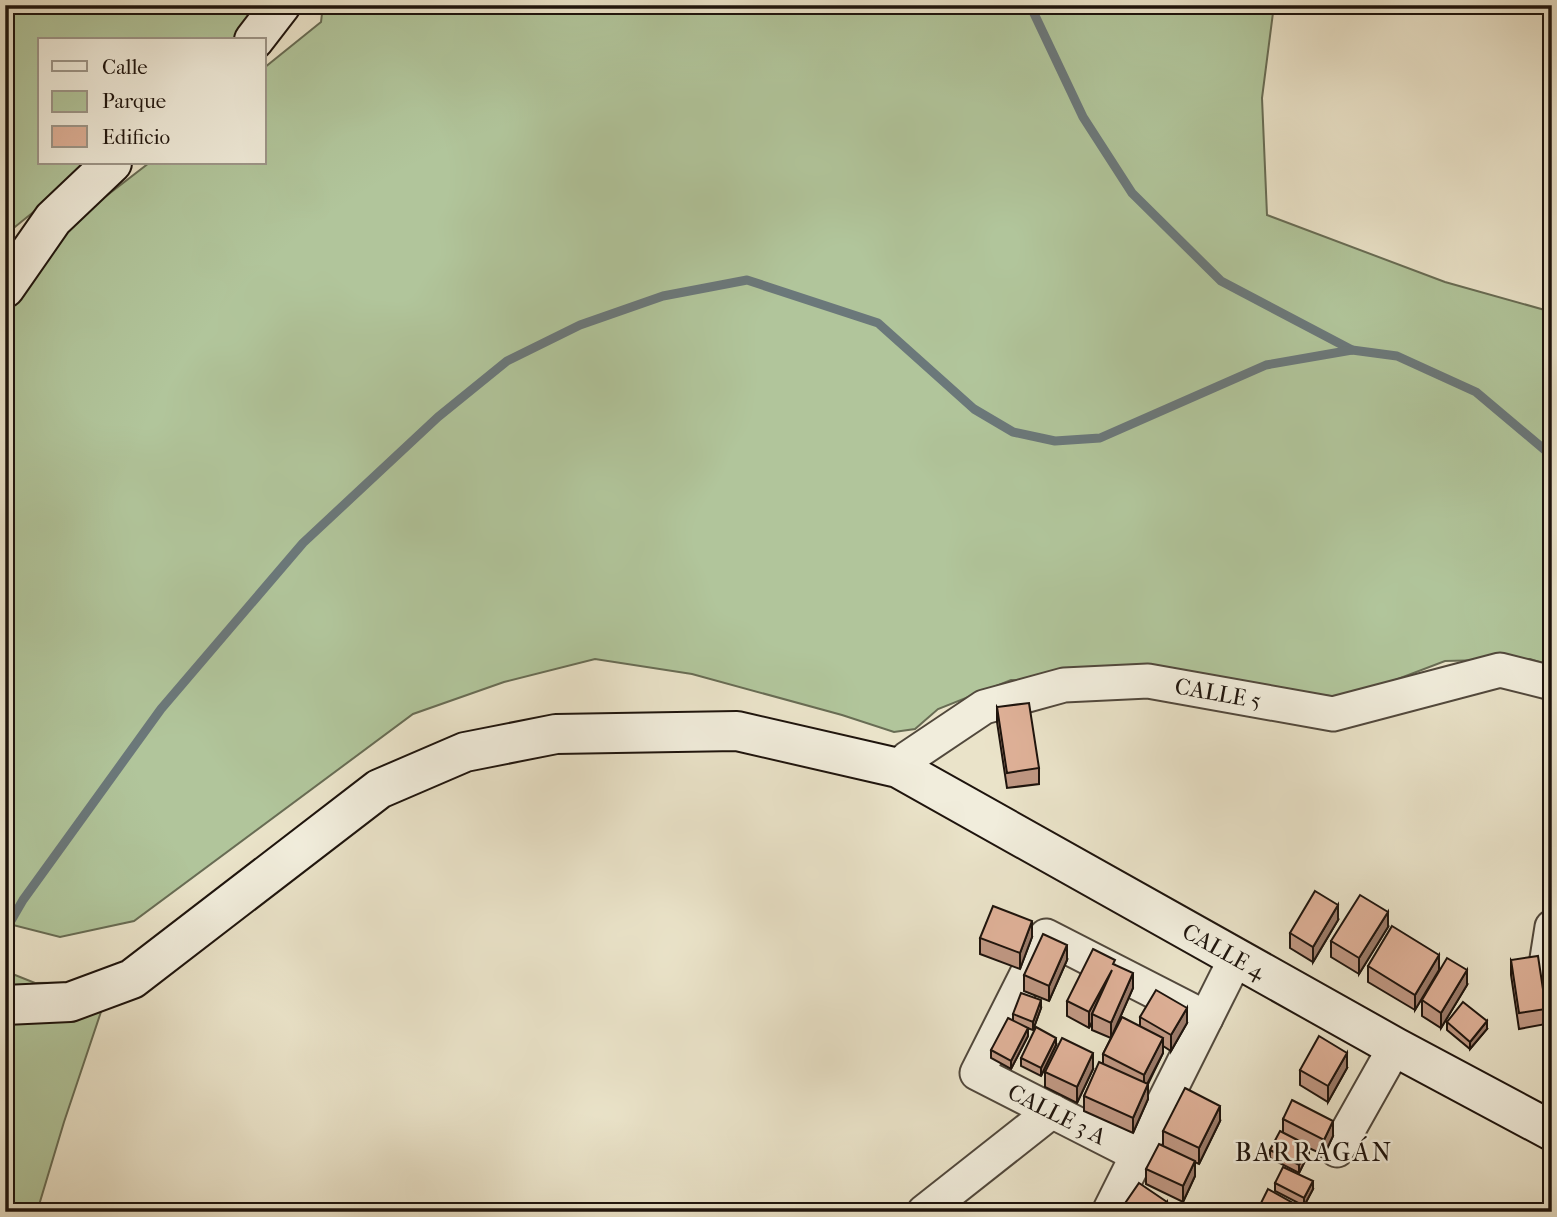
<svg xmlns="http://www.w3.org/2000/svg" width="1557" height="1217" viewBox="0 0 1557 1217" font-family="'IM FELL French Canon',serif">
  <style>
    .green { fill: #b1c59b; stroke: #686c54; stroke-width: 2 }
    .lines { fill: none; stroke-linecap: round; stroke-linejoin: round }
    .stream { stroke: #6b787a; stroke-width: 9 }
    .minor-casing { stroke: #51483c; stroke-width: 37 }
    .secondary-casing { stroke: #1e140d; stroke-width: 42 }
    .minor { stroke: #f1eddc; stroke-width: 33 }
    .secondary { stroke: #f1eddc; stroke-width: 38 }
    .wall { fill: #bf9782; stroke: #1e140d; stroke-width: 2 }
    .shaded-wall { fill: #9b7b6a; stroke: #1e140d; stroke-width: 2 }
    .building { fill: #deb097; stroke: #1e140d; stroke-width: 2 }
    .labels { text-anchor: middle; stroke-width: 5; stroke-linejoin: round; paint-order: stroke }
    .street-label { font-size: 23px; fill: #1e140d; stroke: #f1eddc }
    .quarter-label { font-size: 26px; letter-spacing: 2px; fill: #1e140d; stroke: #f1eddc }
  </style>
  <rect width="100%" height="100%" fill="#eae3c9"/>
  <filter id="stains"><feTurbulence type="fractalNoise" baseFrequency=".00286" numOctaves="4"/><feColorMatrix values="0 0 0 0 .2 0 0 0 0 .09 0 0 0 0 .02 0 0 0 .5 -.17"/></filter>
  <radialGradient id="worn" r=".72"><stop offset=".6" stop-color="#630" stop-opacity="0"/><stop offset="1" stop-color="#630" stop-opacity=".3"/></radialGradient>
  <g class="green">
    <path d="M5 5H277L249 40H40V163H94L5 235Z"/>
    <path d="M323 5H1274L1262 98 1267 215 1445 282 1552 312V666L1530 659 1445 661 1348 698 1223 684 1011 680 938 709 915 729 894 732 842 715 692 674 595 659 504 682 413 714 134 921 60 937 5 923V307L31 254 149 163H264V68L321 22Z"/>
    <path d="M5 971 35 983 111 982 64 1122 39 1205 34 1212H5Z"/>
  </g>
  <g class="lines">
    <g class="stream">
      <path d="M1030 5 1083 117 1132 193 1221 281 1352 350"/>
      <path d="M5 931 23 900 161 709 303 543 438 417 507 361 580 325 663 296 747 280 878 323 974 409 1013 432 1055 441 1100 438 1266 365 1352 350 1397 356 1476 392 1552 456"/>
    </g>
    <defs>
      <g id="minor">
        <path d="M898 768 908 758 984 707 1064 685 1148 681 1333 714 1500 670 1552 683"/>
        <path d="M1552 927 1546 965 1552 1009"/>
        <path d="M1337 1150 1395 1047"/>
        <path d="M1138 1155 977 1073 1046 936 1206 1018"/>
        <path d="M924 1212 1052 1111"/>
        <path d="M1109 1212 1236 958"/>
      </g>
      <g id="secondary">
        <path d="M254 40 281 5"/>
        <path d="M5 288 53 219 112 163"/>
        <path d="M5 1005 70 1002 132 979 379 789 465 752 556 734 737 731 898 768 1395 1047 1552 1131"/>
      </g>
    </defs>
    <use href="#minor" class="minor-casing"/>
    <use href="#secondary" class="secondary-casing"/>
    <use href="#minor" class="minor"/>
    <use href="#secondary" class="secondary"/>
  </g>
  <g class="wall">
    <path d="M997 707 1039 768V784L1007 788 997 722Z"/>
    <path d="M1338 920 1313 962 1290 948V933Z"/>
    <path d="M1388 927 1359 974 1331 957V941Z"/>
    <path d="M1032 937 1020 969 980 954V938Z"/>
    <path d="M1067 960 1049 1001 1024 991V975Z"/>
    <path d="M1511 960 1546 1009V1024L1519 1029 1511 975Z"/>
    <path d="M1115 965 1133 988 1112 1036 1140 1027V1017L1187 1023 1171 1051 1163 1046V1053L1148 1084V1099L1133 1133 1084 1111V1096L1103 1063V1054L1111 1038 1092 1030V1022L1089 1028 1067 1016V1001Z"/>
    <path d="M1368 966 1439 970 1415 1010 1368 982Z"/>
    <path d="M1467 985 1441 1028 1422 1016V1000Z"/>
    <path d="M1041 1008 1033 1030 1024 1027 1028 1036 1011 1069 991 1058V1050L1013 1021V1014Z"/>
    <path d="M1447 1022 1487 1029 1470 1049 1447 1030Z"/>
    <path d="M1056 1045 1041 1076 1021 1066V1058Z"/>
    <path d="M1347 1068 1328 1102 1300 1085V1070Z"/>
    <path d="M1093 1069 1077 1103 1045 1087V1072Z"/>
    <path d="M1283 1119 1333 1136 1324 1155 1309 1148V1153L1299 1173 1270 1158V1150L1283 1132Z"/>
    <path d="M1220 1121 1199 1164 1195 1162V1176L1183 1202 1146 1184V1169L1163 1146V1131Z"/>
    <path d="M1275 1183 1313 1189 1304 1206 1275 1191Z"/>
    <path d="M1260 1205 1309 1212H1260Z"/>
  </g>
  <g class="shaded-wall">
    <path d="M1338 905V920L1313 962V947Z"/>
    <path d="M1388 912V927L1359 974V958Z"/>
    <path d="M1032 921V937L1020 969V953Z"/>
    <path d="M1067 945V960L1049 1001V986Z"/>
    <path d="M1439 955V970L1415 1010V995Z"/>
    <path d="M1112 970 1092 1014V1022L1089 1028V1012Z"/>
    <path d="M1467 970V985L1441 1028V1013Z"/>
    <path d="M1133 973V988L1111 1038V1023Z"/>
    <path d="M1041 1000V1008L1033 1030V1022Z"/>
    <path d="M1187 1008V1023L1171 1051V1035Z"/>
    <path d="M1487 1021V1029L1470 1049V1042Z"/>
    <path d="M1028 1028V1036L1011 1069V1061Z"/>
    <path d="M1056 1038V1045L1041 1076V1068Z"/>
    <path d="M1163 1038V1053L1144 1090V1075Z"/>
    <path d="M1093 1053V1069L1077 1103V1087Z"/>
    <path d="M1347 1053V1068L1328 1102V1086Z"/>
    <path d="M1148 1084V1099L1133 1133V1118Z"/>
    <path d="M1220 1106V1121L1199 1164V1148Z"/>
    <path d="M1333 1121V1136L1324 1155V1140Z"/>
    <path d="M1309 1146V1153L1299 1173V1165Z"/>
    <path d="M1195 1161V1176L1183 1202V1186Z"/>
    <path d="M1313 1181V1189L1304 1206V1198Z"/>
    <path d="M1167 1202V1212H1160Z"/>
  </g>
  <g class="building">
    <path d="M1029 703 1039 768 1007 773 997 707Z"/>
    <path d="M1315 891 1338 905 1313 947 1290 933Z"/>
    <path d="M1360 895 1388 912 1359 958 1331 941Z"/>
    <path d="M993 906 1032 921 1020 953 980 938Z"/>
    <path d="M1392 926 1439 955 1415 995 1368 966Z"/>
    <path d="M1043 934 1067 945 1049 986 1024 975Z"/>
    <path d="M1093 949 1115 960 1113 964 1133 973 1111 1023 1092 1014 1112 970 1089 1012 1067 1001Z"/>
    <path d="M1538 956 1546 1009 1519 1013 1511 960Z"/>
    <path d="M1447 958 1467 970 1441 1013 1422 1000Z"/>
    <path d="M1156 990 1187 1008 1171 1035 1140 1017Z"/>
    <path d="M1021 993 1041 1000 1033 1022 1013 1014Z"/>
    <path d="M1463 1002 1487 1021 1470 1042 1447 1022Z"/>
    <path d="M1122 1017 1163 1038 1144 1075 1103 1054Z"/>
    <path d="M1008 1018 1028 1028 1011 1061 991 1050Z"/>
    <path d="M1036 1027 1056 1038 1041 1068 1021 1058Z"/>
    <path d="M1319 1036 1347 1053 1328 1086 1300 1070Z"/>
    <path d="M1062 1038 1093 1053 1077 1087 1045 1072Z"/>
    <path d="M1099 1062 1148 1084 1133 1118 1084 1096Z"/>
    <path d="M1185 1088 1220 1106 1199 1148 1163 1131Z"/>
    <path d="M1292 1100 1333 1121 1324 1140 1283 1119Z"/>
    <path d="M1280 1131 1309 1146 1299 1165 1270 1150Z"/>
    <path d="M1159 1144 1195 1161 1183 1186 1146 1169Z"/>
    <path d="M1283 1167 1313 1181 1304 1198 1275 1183Z"/>
    <path d="M1139 1183 1167 1202 1160 1212H1119Z"/>
    <path d="M1268 1189 1309 1212H1272L1260 1205Z"/>
  </g>
  <g class="labels">
    <g class="street-label">
      <text transform="translate(1218 693) rotate(10)" y="8">CALLE 5</text>
      <text transform="translate(1224 951) rotate(29)" y="8">CALLE 4</text>
      <text transform="translate(1057 1114) rotate(27)" y="8">CALLE 3 A</text>
    </g>
    <g class="quarter-label">
      <text x="1314" y="1161">BARRAGÁN</text>
    </g>
  </g>
  <rect width="1557" height="1217" fill="none" stroke="#eae3c9" stroke-width="28"/>
  <rect x="7" y="7" width="1543" height="1203" fill="none" stroke="#1e140d" stroke-width="3.5"/>
  <rect x="14" y="14" width="1529" height="1189" fill="none" stroke="#1e140d" stroke-width="2"/>
  <rect x="38" y="38" width="228" height="126" fill="#f1eddc" stroke="#9d9689" stroke-width="2"/>
  <rect x="52" y="61" width="35" height="10" fill="#f1eddc" stroke="#9d9689" stroke-width="2"/>
  <text x="102" y="74" font-size="21" fill="#1e140d">Calle</text>
  <rect x="52" y="91" width="35" height="21" fill="#b1c59b" stroke="#9d9689" stroke-width="2"/>
  <text x="102" y="108" font-size="21" fill="#1e140d">Parque</text>
  <rect x="52" y="126" width="35" height="21" fill="#deb097" stroke="#9d9689" stroke-width="2"/>
  <text x="102" y="144" font-size="21" fill="#1e140d">Edificio</text>
  <rect width="100%" height="100%" filter="url(#stains)"/>
  <rect width="100%" height="100%" fill="url(#worn)"/>
</svg>
